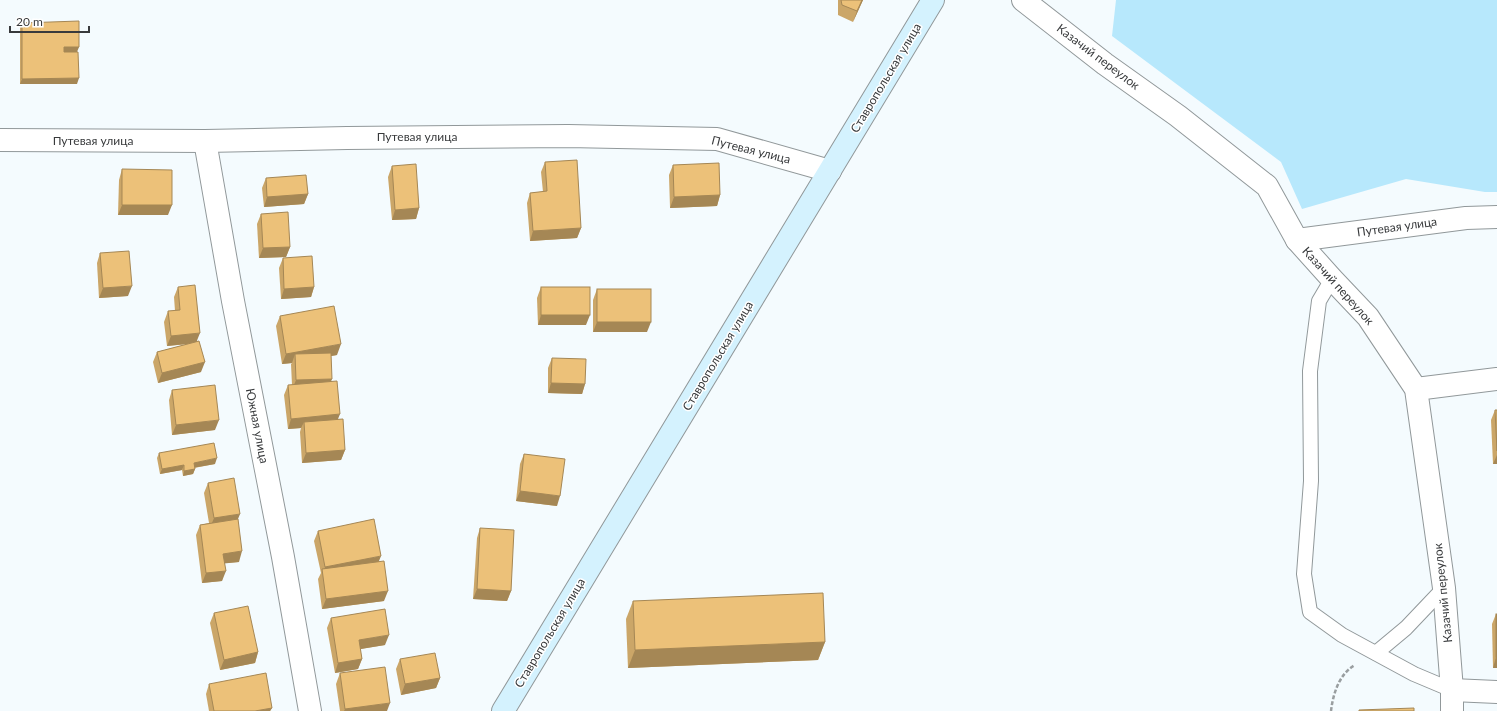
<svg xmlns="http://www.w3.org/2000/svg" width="1497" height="711" viewBox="0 0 1497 711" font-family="Lato,sans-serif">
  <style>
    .green { fill: #b7e8fc }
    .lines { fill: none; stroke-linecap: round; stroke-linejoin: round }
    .lane-casing { stroke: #91989a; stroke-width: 16 }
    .street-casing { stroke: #91989a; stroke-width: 24 }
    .secondary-casing { stroke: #91989a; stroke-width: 24 }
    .path { stroke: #999ea0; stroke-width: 2.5; stroke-dasharray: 4 2; stroke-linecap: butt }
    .lane { stroke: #fff; stroke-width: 14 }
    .street { stroke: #fff; stroke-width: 22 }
    .secondary { stroke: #d4f2fe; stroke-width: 22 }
    .wall { fill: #cba668 }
    .shaded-wall { fill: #a58755 }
    .building { fill: #ecc179; stroke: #a58755 }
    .labels { text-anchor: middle; stroke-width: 3; stroke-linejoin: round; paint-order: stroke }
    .street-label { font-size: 12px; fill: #383a3c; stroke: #fff }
  </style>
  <rect width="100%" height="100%" fill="#f4fbfe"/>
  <path class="green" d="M1116 0H1497V192H1485L1406 179 1302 209 1281 162 1112 36Z"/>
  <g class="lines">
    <defs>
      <g id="lane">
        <path d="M1332 279 1319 301 1310 371 1311 481 1304 574 1310 612 1342 635 1414 674 1452 690"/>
        <path d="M1376 653 1406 628 1444 588"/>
      </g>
      <g id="street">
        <path d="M1023 0 1105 64 1178 116 1267 186 1297 240 1332 279 1368 317 1416 389 1444 588 1452 690V711"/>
        <path d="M0 140 205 141 347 138 568 136 717 139 830 171"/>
        <path d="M205 141 233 301 283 557 310 711"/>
        <path d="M1297 240 1466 218 1497 217"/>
        <path d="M1416 389 1497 379"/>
        <path d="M1452 690 1497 692"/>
      </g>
      <path id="secondary" d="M503 711 933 0"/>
    </defs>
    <use href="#lane" class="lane-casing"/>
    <use href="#street" class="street-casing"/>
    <use href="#secondary" class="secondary-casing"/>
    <path class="path" d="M1331 711C1333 694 1339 674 1355 665"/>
    <use href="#lane" class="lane"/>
    <use href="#street" class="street"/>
    <use href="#secondary" class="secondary"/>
  </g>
  <g class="wall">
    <path d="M838 0H863L853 22 838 15Z"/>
    <path d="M22 23 77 52V84H20V28Z"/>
    <path d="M545 162 581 228 577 238 530 241 527 203 530 193 543 192 541 172Z"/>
    <path d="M673 165 720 195 717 206 670 208 669 175Z"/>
    <path d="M392 166 419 208 416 219 392 220 388 177Z"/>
    <path d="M122 169 168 215H118L119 180Z"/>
    <path d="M266 178 308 194 304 204 264 207 262 188Z"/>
    <path d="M261 214 290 247 286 257 259 258 257 224Z"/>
    <path d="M100 253 128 296 99 298 97 263Z"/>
    <path d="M283 258 314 287 311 297 281 299 279 268Z"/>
    <path d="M178 287 197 341 201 372 158 383 153 362 157 352 188 344 167 346 164 322 168 311H175L174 297Z"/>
    <path d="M541 287 586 325H538L537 298Z"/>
    <path d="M597 289 647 332H593V300Z"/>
    <path d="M280 316 337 355 331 356V381L338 419 345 450 341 460 302 463 300 432 301 428 288 429 284 395 288 385H292L291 364 292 363 282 364 276 326Z"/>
    <path d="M552 358 585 384 582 394 548 393V368Z"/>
    <path d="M172 390 215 430 172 435 169 400Z"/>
    <path d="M1495 410H1497V464H1493L1491 420Z"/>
    <path d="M159 453 215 464 194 468 195 469 193 474 183 476 182 470 160 474 157 458Z"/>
    <path d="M524 454 557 506 516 501 520 464Z"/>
    <path d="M208 483 238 519 239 562 225 563 222 581 202 583 196 535 200 525 209 523 204 493Z"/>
    <path d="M480 528 511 591 507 601 473 599 477 538Z"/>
    <path d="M318 531 379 562 384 601 322 609 318 579 321 573 314 541Z"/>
    <path d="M633 601 825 642 818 660 628 668 626 619Z"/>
    <path d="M214 613 258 652 255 663 220 670 210 623Z"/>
    <path d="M1496 614 1497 668H1493L1492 624Z"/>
    <path d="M331 618 385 645 360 649 362 659 358 669 335 673 327 628Z"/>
    <path d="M400 659 440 678 436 688 401 695 396 669Z"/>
    <path d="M340 673 387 711H340L336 684Z"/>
    <path d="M209 684 272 708 270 711H209L206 694Z"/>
  </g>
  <g class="shaded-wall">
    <path d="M862 0H863L853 22 857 11Z"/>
    <path d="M64 47H79L77 52H62Z"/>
    <path d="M79 78 77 84H20L22 79Z"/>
    <path d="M308 194 304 204 264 207 267 197Z"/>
    <path d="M720 195 717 206 670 208 674 197Z"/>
    <path d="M122 205H172L168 215H118Z"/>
    <path d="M419 208 416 219 392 220 395 210Z"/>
    <path d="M581 228 577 238 530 241 533 231Z"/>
    <path d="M290 247 286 257 259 258 263 248Z"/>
    <path d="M132 286 128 296 99 298 103 288Z"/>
    <path d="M314 287 311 297 281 299 284 289Z"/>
    <path d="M541 315H590L586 325H538Z"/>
    <path d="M597 322H651L647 332H593Z"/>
    <path d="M200 333 196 343 167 346 171 336Z"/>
    <path d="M341 344 337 355 295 362V354L292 363 282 364 286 354Z"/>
    <path d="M205 362 201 372 158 383 162 373Z"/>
    <path d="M332 379 328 389 292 390 296 380Z"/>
    <path d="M551 383 585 384 582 394 548 393Z"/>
    <path d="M340 414 336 424 304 422 301 428 288 429 291 419Z"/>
    <path d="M219 420 215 430 172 435 176 425Z"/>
    <path d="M345 450 341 460 302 463 306 453Z"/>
    <path d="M1497 455V464H1493Z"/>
    <path d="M217 458 215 464 192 468 194 463Z"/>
    <path d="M184 465 182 470 160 474 162 469Z"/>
    <path d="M195 469 193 474 183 476 184 471Z"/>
    <path d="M520 491 560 496 557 506 516 501Z"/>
    <path d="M240 514 236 524 210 528 214 518Z"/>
    <path d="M242 551 239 562 219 564 223 554Z"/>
    <path d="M381 556 377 566 323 574 325 567Z"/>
    <path d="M226 571 222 581 202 583 206 573Z"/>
    <path d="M477 589 511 591 507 601 473 599Z"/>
    <path d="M388 591 384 601 322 609 326 599Z"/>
    <path d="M389 635 385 645 355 650 359 640Z"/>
    <path d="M825 642 818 660 628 668 635 650Z"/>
    <path d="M258 652 255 663 220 670 224 660Z"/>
    <path d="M1496 657H1497V668H1493Z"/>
    <path d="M362 659 358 669 335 673 338 663Z"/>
    <path d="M440 678 436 688 401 695 405 684Z"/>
    <path d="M390 703 387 711H344L345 709Z"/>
    <path d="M272 708 270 711H255Z"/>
  </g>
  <g class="building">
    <path d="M841 0H862L857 11 842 5Z"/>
    <path d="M79 21V47H64V52H78L79 78 22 79V23Z"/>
    <path d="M577 160 581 228 533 231 530 193 547 191 545 162Z"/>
    <path d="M719 163 720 195 674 197 673 165Z"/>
    <path d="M416 164 419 208 395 210 392 166Z"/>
    <path d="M122 169 172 170V205H122Z"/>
    <path d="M306 175 308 194 267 197 266 178Z"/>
    <path d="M288 212 290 247 263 248 261 214Z"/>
    <path d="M129 251 132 286 103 288 100 253Z"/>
    <path d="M312 256 314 287 284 289 283 258Z"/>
    <path d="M195 285 200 333 171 336 168 311 180 310 178 287Z"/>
    <rect x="541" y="287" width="49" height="28"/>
    <rect x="597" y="289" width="54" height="33"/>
    <path d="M334 306 341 344 286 354 280 316Z"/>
    <path d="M199 341 205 362 162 373 157 352Z"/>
    <path d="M331 353 332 379 296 380 295 354Z"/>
    <path d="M552 358 586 359 585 384 551 383Z"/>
    <path d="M337 381 340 414 291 419 288 385Z"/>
    <path d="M215 385 219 420 176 425 172 390Z"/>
    <path d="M1495 410H1497V451Z"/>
    <path d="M343 419 345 450 306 453 304 422Z"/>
    <path d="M214 443 217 458 194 463 195 469 184 471V465L162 469 159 453Z"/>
    <path d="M524 454 565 459 560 496 520 491Z"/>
    <path d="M234 478 240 514 214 518 208 483Z"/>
    <path d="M238 519 242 551 223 554 226 571 206 573 200 525Z"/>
    <path d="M374 519 381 556 325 567 318 531Z"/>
    <path d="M480 528 514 530 511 591 477 589Z"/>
    <path d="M384 561 388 591 326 599 322 569Z"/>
    <path d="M823 593 825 642 635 650 633 601Z"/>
    <path d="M248 606 258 652 224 660 214 613Z"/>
    <path d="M385 609 389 635 359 640 362 659 338 663 331 618Z"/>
    <rect x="1496" y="614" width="1" height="43"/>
    <path d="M435 653 440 678 405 684 400 659Z"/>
    <path d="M385 667 390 703 345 709 340 673Z"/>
    <path d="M266 673 272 708 255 711H214L209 684Z"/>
    <path d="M1414 708V711H1359V710Z"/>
  </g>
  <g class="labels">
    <g class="street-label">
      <text transform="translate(1098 57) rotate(37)" y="4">Казачий переулок</text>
      <text transform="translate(886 78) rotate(-59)" y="4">Ставропольская улица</text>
      <text x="417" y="141">Путевая улица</text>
      <text x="93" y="145">Путевая улица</text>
      <text transform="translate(751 150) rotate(14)" y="4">Путевая улица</text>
      <text transform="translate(1397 227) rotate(-8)" y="4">Путевая улица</text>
      <text transform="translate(1338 286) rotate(48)" y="4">Казачий переулок</text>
      <text transform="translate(718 356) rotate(-59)" y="4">Ставропольская улица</text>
      <text transform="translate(257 426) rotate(79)" y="4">Южная улица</text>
      <text transform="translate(1443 593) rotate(-96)" y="4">Казачий переулок</text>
      <text transform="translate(550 633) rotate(-59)" y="4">Ставропольская улица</text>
    </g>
  </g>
  <path d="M10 26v6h79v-6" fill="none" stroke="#383a3c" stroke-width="2"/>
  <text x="16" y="26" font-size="12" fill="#383a3c" stroke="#ffffff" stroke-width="3" paint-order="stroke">20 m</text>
</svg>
